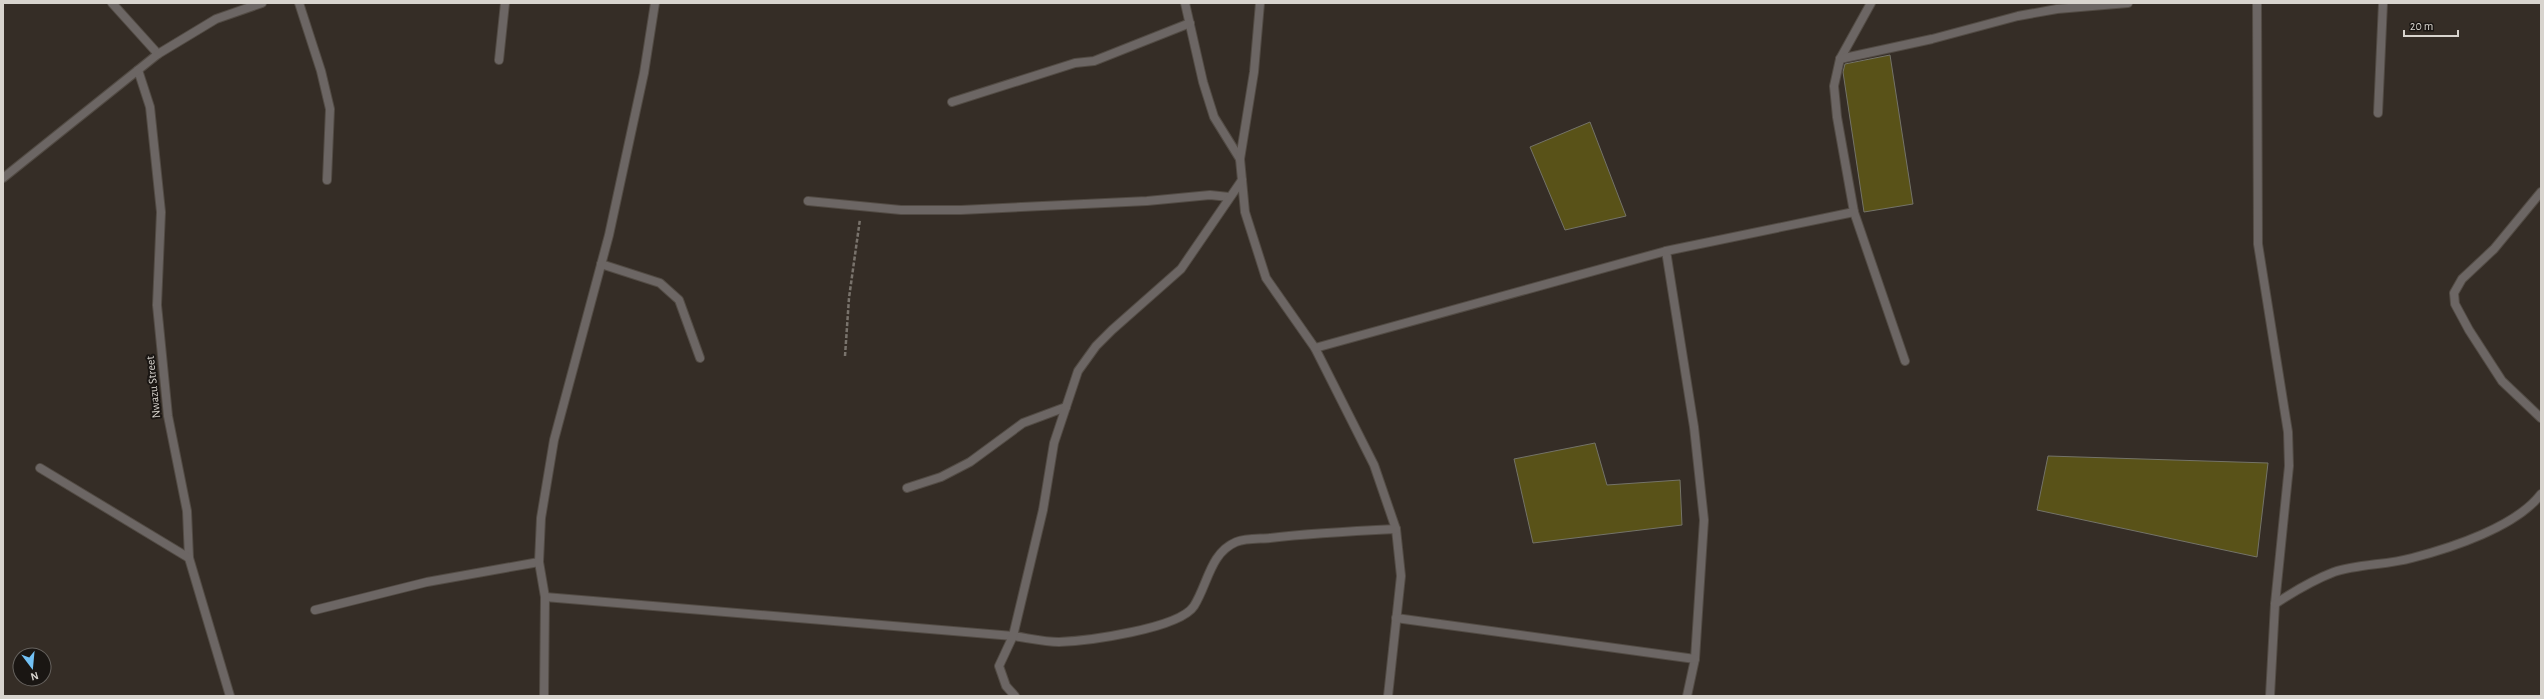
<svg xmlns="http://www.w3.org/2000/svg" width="2544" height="699" viewBox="0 0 2544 699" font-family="'Alegreya Sans',sans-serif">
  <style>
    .building { fill: #595218; stroke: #747368 }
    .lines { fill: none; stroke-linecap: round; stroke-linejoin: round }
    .service-casing { stroke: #524b44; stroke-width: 10 }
    .minor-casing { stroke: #524b44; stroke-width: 10 }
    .path { stroke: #79736c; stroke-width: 2.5; stroke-dasharray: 4 2; stroke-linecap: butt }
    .service { stroke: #6c6664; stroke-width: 8 }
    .minor { stroke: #6c6664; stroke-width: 8 }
    .labels { text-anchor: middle; stroke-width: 4; stroke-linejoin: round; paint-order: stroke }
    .street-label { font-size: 12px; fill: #d8d4ce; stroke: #1a1613 }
  </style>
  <rect width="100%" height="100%" fill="#352d26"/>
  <g class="building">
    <path d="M1890 55 1913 204 1864 212 1843 72 1845 64Z"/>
    <path d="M1590 122 1626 216 1565 230 1530 147Z"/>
    <path d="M1595 443 1607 485 1680 480 1682 525 1533 543 1514 459Z"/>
    <path d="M2048 456 2268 463 2257 557 2037 510Z"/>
  </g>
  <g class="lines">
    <defs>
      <g id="service">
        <path d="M499 60 505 3"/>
        <path d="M315 610 427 582 539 562"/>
      </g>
      <g id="minor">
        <path d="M112 3 158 54"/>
        <path d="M299 3 321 71 330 109 327 180"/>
        <path d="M1185 3 1203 82 1214 117 1240 159"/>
        <path d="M1260 3 1254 72 1240 159 1245 212 1266 278 1315 348 1374 465 1396 529 1401 576 1388 696"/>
        <path d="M1871 3 1840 59 1834 86 1837 117 1854 212 1905 361"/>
        <path d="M2257 3 2258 244 2288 432 2289 466 2275 604 2270 696"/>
        <path d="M1840 59 1932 39 2018 16 2057 9 2128 3"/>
        <path d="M138 70 150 107 161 212 157 305 168 416 187 511 189 558 230 696"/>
        <path d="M952 102 1075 63 1094 61 1190 23"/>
        <path d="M2378 113 2383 3"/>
        <path d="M3 178 158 54 216 19 262 3"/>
        <path d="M2541 192 2494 249 2462 279 2454 293 2455 304 2469 330 2502 381 2541 418"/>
        <path d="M808 201 901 210H961L1147 201 1210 195 1229 197"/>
        <path d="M1666 251 1694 427 1704 520 1695 659 1687 696"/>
        <path d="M601 264 660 283 679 300 700 358"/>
        <path d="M1315 348 1666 251 1854 212"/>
        <path d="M40 468 189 558"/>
        <path d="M907 488 941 477 970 462 1023 423 1066 407"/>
        <path d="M545 597 1013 636C1028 638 1044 642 1059 642 1086 641 1179 629 1194 606 1208 584 1210 553 1236 542 1246 538 1260 539 1270 538 1312 533 1354 531 1396 529"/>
        <path d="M2275 604C2293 592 2313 580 2334 572 2358 564 2387 565 2412 558 2451 548 2516 527 2541 494"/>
        <path d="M1396 618 1695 659"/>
        <path d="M544 696 545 597 539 562 541 518 554 440 609 235 644 73 655 3"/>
        <path d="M1015 696 1006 686 999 666 1013 636 1043 510 1054 443 1078 371 1096 346 1112 330 1181 269 1242 180"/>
      </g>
    </defs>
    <use href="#service" class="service-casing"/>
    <use href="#minor" class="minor-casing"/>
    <path class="path" d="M845 356 849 298 860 219"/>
    <use href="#service" class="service"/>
    <use href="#minor" class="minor"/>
  </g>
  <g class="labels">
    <g class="street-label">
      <text transform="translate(153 387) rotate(-96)" y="4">Nwazu Street</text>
    </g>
  </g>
  <rect width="2544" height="699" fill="none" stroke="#d8d4ce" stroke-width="8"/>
  <g transform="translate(32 667) rotate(164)"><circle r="19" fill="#1a1613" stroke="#66625e"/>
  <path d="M0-3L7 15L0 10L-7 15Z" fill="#72c1f5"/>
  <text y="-6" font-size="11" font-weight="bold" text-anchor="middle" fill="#d8d4ce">N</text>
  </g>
  <path d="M2404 30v6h54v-6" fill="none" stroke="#d8d4ce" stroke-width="2"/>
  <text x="2410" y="30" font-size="12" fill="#d8d4ce" stroke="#1a1613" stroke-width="3" paint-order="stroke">20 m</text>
</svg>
